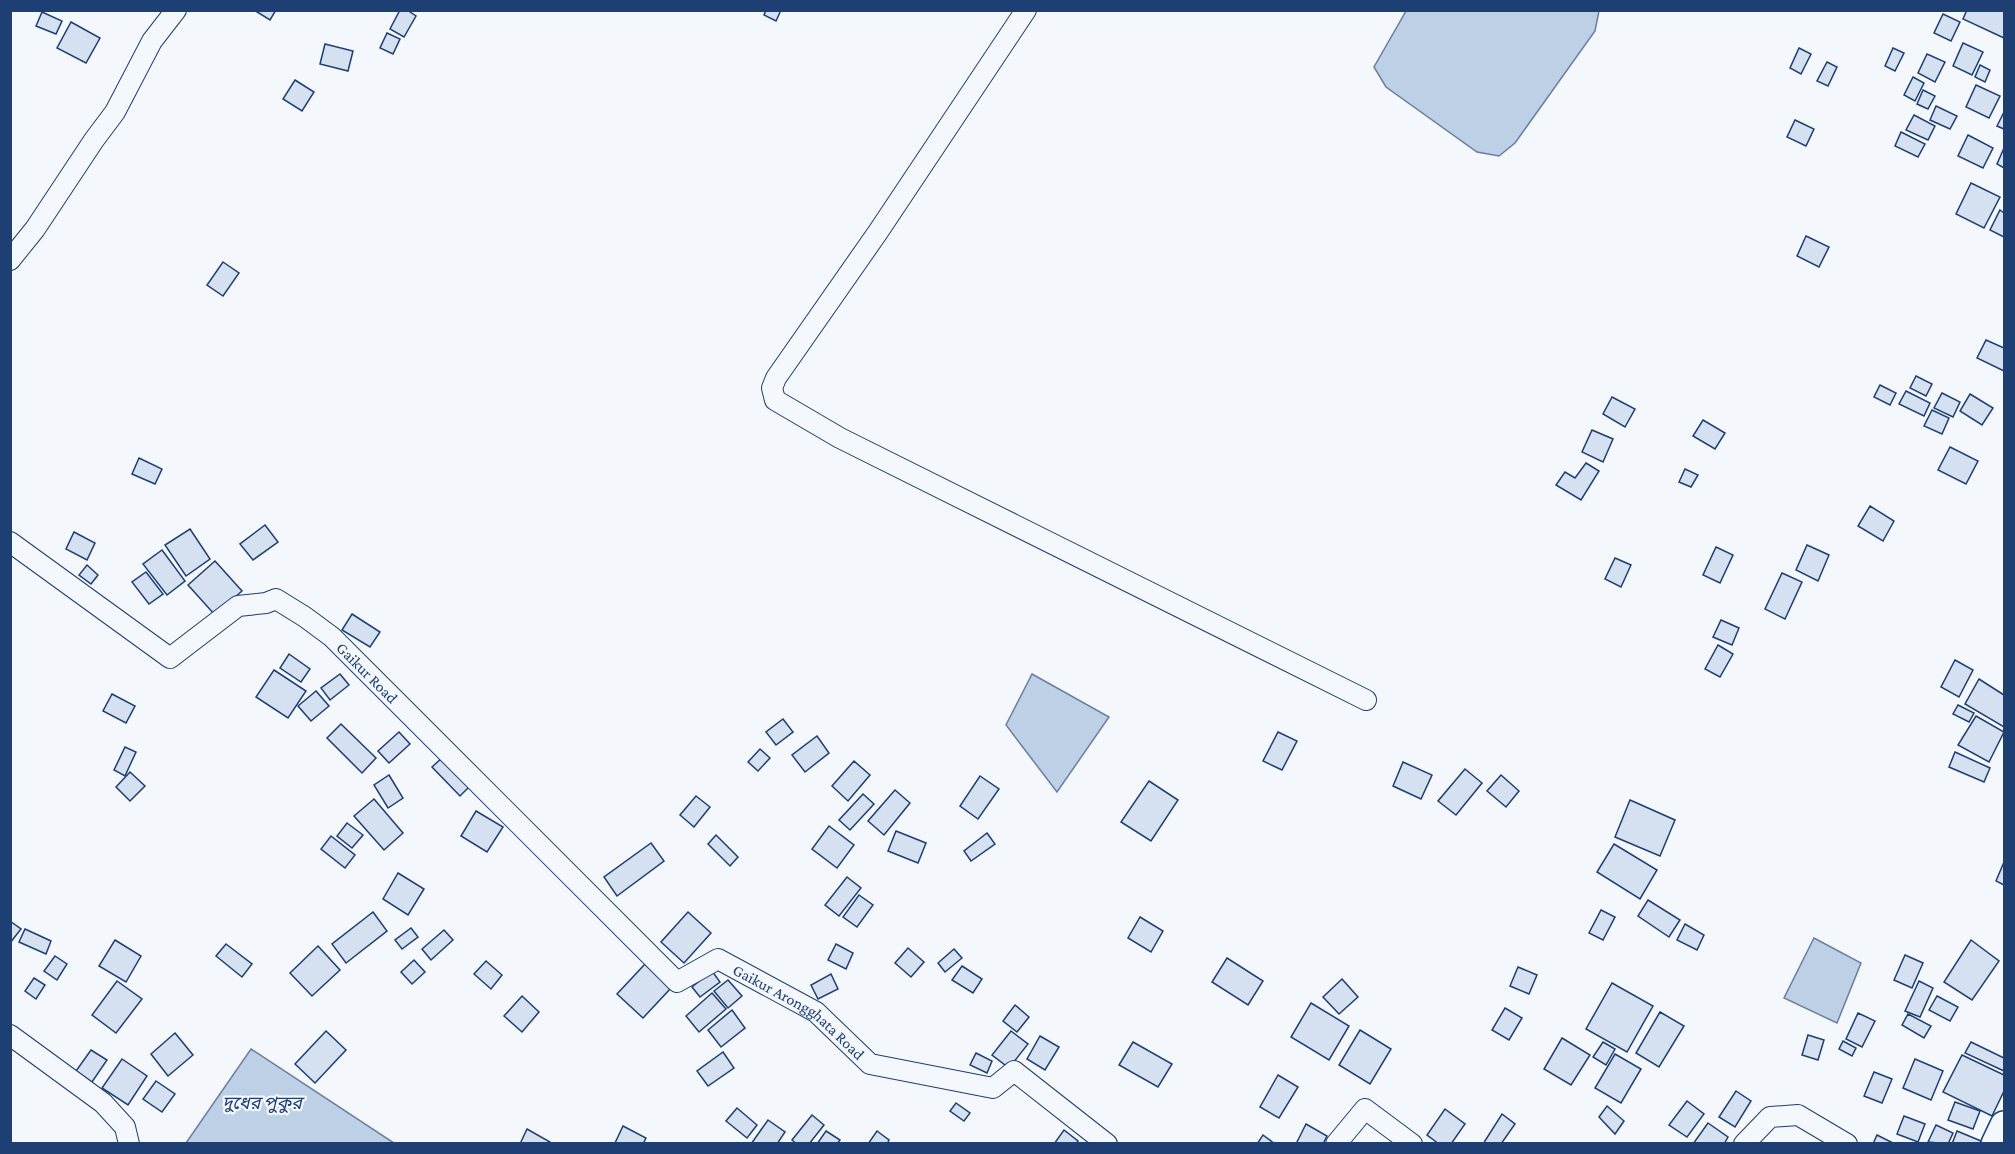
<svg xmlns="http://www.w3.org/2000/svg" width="2015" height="1154" viewBox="0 0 2015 1154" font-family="'Crimson Pro','Noto Sans Bengali',serif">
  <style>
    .water { fill: #bed0e5; stroke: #687fa3; stroke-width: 1.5 }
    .building { fill: #d5e0f0; stroke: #1d3f73; stroke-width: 1.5 }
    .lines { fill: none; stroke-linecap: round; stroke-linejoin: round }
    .minor-casing { stroke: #1d3f73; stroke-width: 22 }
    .secondary-casing { stroke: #1d3f73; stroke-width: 30 }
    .minor { stroke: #f4f7fb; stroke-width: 20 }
    .secondary { stroke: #f4f7fb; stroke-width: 27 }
    .labels { text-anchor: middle; stroke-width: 4.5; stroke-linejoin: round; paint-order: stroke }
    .street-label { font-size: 16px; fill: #1d3f73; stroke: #f4f7fb }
    .water-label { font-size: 18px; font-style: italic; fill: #1d3f73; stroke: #f4f7fb }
  </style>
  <rect width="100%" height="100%" fill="#f4f7fb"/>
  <g class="water">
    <path d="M1406 11V10L1599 11 1595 31 1515 143 1499 156 1477 152 1386 87 1374 67Z"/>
    <path d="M1032 674 1109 717 1057 792 1006 725Z"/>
    <path d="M1814 938 1861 963 1837 1023 1784 998Z"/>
    <path d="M251 1049 394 1143H186Z"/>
  </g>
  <g class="building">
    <path d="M254 10H276L270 20Z"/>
    <path d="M400 10H407L416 16 404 37 390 29Z"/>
    <path d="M766 10H781L776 21 764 15Z"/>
    <path d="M1967 10H2004V38L1963 19Z"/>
    <path d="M42 12 62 21 56 34 36 26Z"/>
    <path d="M1943 14 1960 22 1951 41 1934 33Z"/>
    <path d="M71 22 100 38 86 63 57 48Z"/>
    <path d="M387 33 400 39 393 54 380 48Z"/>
    <path d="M1963 43 1983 52 1972 75 1953 66Z"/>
    <path d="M325 44 353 51 348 71 320 64Z"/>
    <path d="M1799 48 1811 54 1801 74 1790 68Z"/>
    <path d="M1893 48 1904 53 1895 71 1885 66Z"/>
    <path d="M1927 54 1945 62 1935 82 1918 73Z"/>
    <path d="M1827 62 1837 67 1828 86 1817 81Z"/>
    <path d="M1980 65 1990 70 1985 82 1975 77Z"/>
    <path d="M1913 77 1924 83 1915 101 1904 95Z"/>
    <path d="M295 80 314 92 302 111 283 99Z"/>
    <path d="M1976 85 2000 96 1989 118 1966 107Z"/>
    <path d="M1923 90 1935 96 1928 109 1917 104Z"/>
    <path d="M1936 106 1957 116 1950 129 1930 120Z"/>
    <path d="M2004 112V129L1997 126Z"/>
    <path d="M1914 115 1935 126 1928 140 1906 130Z"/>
    <path d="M1795 120 1814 129 1806 146 1787 137Z"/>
    <path d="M1901 132 1925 144 1918 157 1895 146Z"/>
    <path d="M1968 135 1993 148 1983 168 1958 156Z"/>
    <path d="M2004 148V168L1997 164Z"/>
    <path d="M1971 183 2000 197 1984 228 1956 214Z"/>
    <path d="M2000 210 2004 213V237L1990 230Z"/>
    <path d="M1806 236 1829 247 1819 267 1797 256Z"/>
    <path d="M223 262 239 273 223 296 207 285Z"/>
    <path d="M1986 340 2004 348V371L1977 358Z"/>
    <path d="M1916 376 1932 384 1926 396 1910 388Z"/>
    <path d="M1880 385 1896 393 1890 405 1874 397Z"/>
    <path d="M1906 391 1930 403 1924 416 1899 404Z"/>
    <path d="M1942 393 1960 402 1953 417 1934 408Z"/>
    <path d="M1970 394 1993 408 1982 425 1960 411Z"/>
    <path d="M1612 397 1635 409 1625 427 1603 414Z"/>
    <path d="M1932 410 1949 418 1942 434 1924 426Z"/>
    <path d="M1703 420 1725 433 1715 449 1693 436Z"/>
    <path d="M1592 430 1613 439 1603 462 1582 452Z"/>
    <path d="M1950 447 1978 461 1966 484 1938 470Z"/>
    <path d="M139 458 162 469 155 484 132 474Z"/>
    <path d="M1586 463 1599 471 1581 500 1556 485 1565 472 1575 478Z"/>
    <path d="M1685 469 1698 475 1691 487 1679 482Z"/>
    <path d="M1870 506 1894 521 1883 541 1858 526Z"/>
    <path d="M265 525 278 542 253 560 240 544Z"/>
    <path d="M190 529 210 559 186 576 165 545Z"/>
    <path d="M74 532 95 543 87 560 66 549Z"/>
    <path d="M1807 545 1829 555 1818 581 1796 570Z"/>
    <path d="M1716 547 1733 555 1720 583 1703 575Z"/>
    <path d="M162 550 185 581 167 595 143 564Z"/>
    <path d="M1615 558 1631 565 1621 587 1605 579Z"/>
    <path d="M215 561 242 591 215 615 188 585Z"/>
    <path d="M87 565 98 575 91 584 79 575Z"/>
    <path d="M146 572 163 594 149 604 132 582Z"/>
    <path d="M1782 573 1802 582 1785 619 1765 609Z"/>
    <path d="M352 614 380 632 370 647 342 630Z"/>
    <path d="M1721 620 1739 628 1732 645 1713 637Z"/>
    <path d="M1718 645 1733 654 1720 677 1705 669Z"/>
    <path d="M289 654 310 669 301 682 280 668Z"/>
    <path d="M1955 660 1973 670 1959 697 1941 687Z"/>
    <path d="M274 670 306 691 288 718 256 697Z"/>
    <path d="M340 674 349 685 330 700 321 688Z"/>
    <path d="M1979 679 2004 695V727L1965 704Z"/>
    <path d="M316 691 329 706 311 721 298 706Z"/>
    <path d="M112 694 135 706 126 723 103 711Z"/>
    <path d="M1958 705 1974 713 1969 722 1953 714Z"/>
    <path d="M1976 716 2004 732 1989 762 1958 745Z"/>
    <path d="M783 719 793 732 776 745 766 732Z"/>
    <path d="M341 724 376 758 362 773 327 738Z"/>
    <path d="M399 732 410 744 389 763 378 751Z"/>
    <path d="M1278 732 1297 741 1282 770 1263 761Z"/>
    <path d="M817 736 829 753 805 772 792 755Z"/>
    <path d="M125 747 136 752 125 776 114 770Z"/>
    <path d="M760 749 770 758 758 771 748 762Z"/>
    <path d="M1955 752 1990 768 1984 782 1949 767Z"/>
    <path d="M444 756 471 785 460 796 432 767Z"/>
    <path d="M854 761 870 775 848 801 832 786Z"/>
    <path d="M1403 762 1432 775 1421 799 1393 786Z"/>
    <path d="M1465 769 1482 783 1456 815 1438 801Z"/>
    <path d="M130 772 145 786 130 801 116 787Z"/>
    <path d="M389 775 403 798 388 808 374 785Z"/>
    <path d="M1501 775 1519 791 1506 807 1487 791Z"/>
    <path d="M980 776 999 789 978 819 960 806Z"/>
    <path d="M1149 781 1178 800 1151 841 1121 822Z"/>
    <path d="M895 790 910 803 884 835 868 821Z"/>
    <path d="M863 794 874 804 850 830 839 820Z"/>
    <path d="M696 796 710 807 694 827 680 815Z"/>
    <path d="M374 799 403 833 384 850 354 816Z"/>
    <path d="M1630 800 1675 820 1660 856 1615 837Z"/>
    <path d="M476 811 503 827 487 852 461 836Z"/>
    <path d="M347 823 363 835 352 848 337 836Z"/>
    <path d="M829 826 854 845 837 868 812 849Z"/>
    <path d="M896 831 926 843 918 863 888 851Z"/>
    <path d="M987 833 995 844 971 861 964 851Z"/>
    <path d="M716 835 738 857 730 866 708 844Z"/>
    <path d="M331 836 355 855 345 868 321 849Z"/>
    <path d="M651 843 664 861 617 896 604 877Z"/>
    <path d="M1614 844 1657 870 1640 899 1597 872Z"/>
    <path d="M2004 862V885L1996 881Z"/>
    <path d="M398 873 424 889 408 915 383 899Z"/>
    <path d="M847 877 861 888 839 916 825 905Z"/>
    <path d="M859 895 873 905 857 927 843 917Z"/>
    <path d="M1648 900 1680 920 1669 937 1638 916Z"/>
    <path d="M1601 910 1615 917 1603 940 1589 933Z"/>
    <path d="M373 912 387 931 346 963 332 944Z"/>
    <path d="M688 912 711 933 684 963 661 942Z"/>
    <path d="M1140 917 1163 931 1151 952 1128 938Z"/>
    <path d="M10 921 21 929 10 943Z"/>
    <path d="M1685 924 1704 935 1697 950 1677 940Z"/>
    <path d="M411 928 418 937 402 949 395 940Z"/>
    <path d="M25 929 51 941 46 954 19 942Z"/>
    <path d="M444 930 453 940 431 960 422 949Z"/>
    <path d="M115 940 141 956 126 982 99 966Z"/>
    <path d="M1971 940 1999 961 1972 1000 1944 982Z"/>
    <path d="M226 944 252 964 242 977 216 956Z"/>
    <path d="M836 944 853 953 846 969 828 960Z"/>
    <path d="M318 946 340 970 312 996 290 973Z"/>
    <path d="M908 948 924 962 911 977 895 963Z"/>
    <path d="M954 949 962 958 945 972 938 963Z"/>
    <path d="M1905 955 1923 963 1912 988 1894 980Z"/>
    <path d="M55 956 67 964 57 980 44 971Z"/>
    <path d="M1227 958 1263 981 1248 1005 1212 982Z"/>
    <path d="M414 960 425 972 412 984 401 972Z"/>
    <path d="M486 961 502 975 491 989 474 974Z"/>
    <path d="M645 964 671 988 643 1018 617 994Z"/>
    <path d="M962 966 982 979 973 993 952 980Z"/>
    <path d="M1518 967 1537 975 1529 994 1510 986Z"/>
    <path d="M712 971 720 982 700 997 692 987Z"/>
    <path d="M831 974 838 989 818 999 811 985Z"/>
    <path d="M34 978 45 985 36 999 25 991Z"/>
    <path d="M1342 979 1358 997 1339 1014 1323 997Z"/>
    <path d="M728 980 742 996 728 1008 714 991Z"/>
    <path d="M117 981 142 999 116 1033 92 1015Z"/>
    <path d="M1919 981 1933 988 1920 1017 1905 1011Z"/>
    <path d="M1612 983 1653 1006 1627 1052 1586 1029Z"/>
    <path d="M712 993 726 1009 699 1032 686 1016Z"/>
    <path d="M522 996 539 1012 522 1032 504 1016Z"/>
    <path d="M1937 996 1958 1007 1950 1021 1929 1010Z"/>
    <path d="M1311 1003 1349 1026 1329 1060 1291 1037Z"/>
    <path d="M1015 1005 1029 1017 1017 1032 1003 1021Z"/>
    <path d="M1505 1008 1522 1018 1509 1040 1492 1030Z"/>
    <path d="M732 1010 745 1028 721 1047 708 1030Z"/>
    <path d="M1660 1012 1684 1026 1659 1067 1636 1053Z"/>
    <path d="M1858 1013 1875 1021 1862 1047 1846 1039Z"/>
    <path d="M1908 1014 1931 1026 1924 1038 1902 1025Z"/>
    <path d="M1360 1030 1391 1049 1370 1084 1339 1065Z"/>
    <path d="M326 1031 346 1050 315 1083 295 1064Z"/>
    <path d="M1011 1031 1028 1044 1009 1068 992 1055Z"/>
    <path d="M175 1033 193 1055 168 1076 151 1054Z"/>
    <path d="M1808 1035 1824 1040 1818 1060 1802 1055Z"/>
    <path d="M1040 1036 1059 1047 1045 1070 1027 1059Z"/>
    <path d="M1562 1038 1590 1055 1571 1085 1544 1069Z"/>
    <path d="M1843 1041 1856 1048 1852 1056 1839 1049Z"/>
    <path d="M1133 1042 1172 1064 1158 1087 1119 1065Z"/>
    <path d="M1603 1042 1615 1049 1606 1065 1593 1057Z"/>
    <path d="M1971 1042 2004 1058V1071L1965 1053Z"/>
    <path d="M91 1050 107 1060 92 1082 76 1071Z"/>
    <path d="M723 1052 734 1068 708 1086 697 1071Z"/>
    <path d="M976 1053 992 1061 987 1073 970 1065Z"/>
    <path d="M1615 1054 1641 1069 1621 1103 1595 1088Z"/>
    <path d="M1962 1055 2004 1075V1091L1992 1116 1943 1092Z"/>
    <path d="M122 1059 147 1076 128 1105 102 1088Z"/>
    <path d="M1915 1059 1943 1071 1931 1100 1903 1088Z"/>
    <path d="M1874 1072 1892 1079 1882 1103 1864 1096Z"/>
    <path d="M1278 1075 1298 1087 1279 1118 1260 1107Z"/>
    <path d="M156 1081 175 1094 162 1112 143 1099Z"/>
    <path d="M1736 1091 1751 1101 1735 1127 1719 1117Z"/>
    <path d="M1687 1101 1704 1114 1687 1137 1669 1125Z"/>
    <path d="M1955 1102 1980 1111 1973 1129 1948 1120Z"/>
    <path d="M956 1103 970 1113 964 1121 950 1111Z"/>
    <path d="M1607 1106 1624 1121 1615 1134 1599 1117Z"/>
    <path d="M737 1108 757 1125 747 1138 726 1121Z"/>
    <path d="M1445 1109 1465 1124 1451 1144H1439L1427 1135Z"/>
    <path d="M1502 1114 1515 1124 1501 1144H1483Z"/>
    <path d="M812 1115 824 1125 809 1144H797L792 1140Z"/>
    <path d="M1904 1116 1925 1124 1918 1142 1897 1134Z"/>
    <path d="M768 1120 785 1132 777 1144H751Z"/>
    <path d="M1708 1123 1728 1137 1724 1144H1693Z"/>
    <path d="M1306 1124 1327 1136 1323 1144H1296Z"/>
    <path d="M1936 1125 1953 1133 1948 1144 1928 1142Z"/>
    <path d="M623 1126 646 1138 643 1144 615 1143Z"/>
    <path d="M527 1129 550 1142 549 1144H520Z"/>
    <path d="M1064 1130 1078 1141 1076 1144H1054Z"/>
    <path d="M826 1131 840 1140 837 1144H817Z"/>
    <path d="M877 1131 889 1140 887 1144H868Z"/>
    <path d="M1957 1131 1981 1141 1980 1144H1952Z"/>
    <path d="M1263 1135 1275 1144H1257Z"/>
    <path d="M1877 1135 1893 1143V1144H1873Z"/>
  </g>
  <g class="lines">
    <defs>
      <g id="minor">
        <path d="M1026 10 878 232 776 378 772 388 775 400 840 438 1366 700"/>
        <path d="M10 260 35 229 94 140 115 112 152 41 176 10"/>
        <path id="s1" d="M10 542 170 658 238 606 266 603 276 599 305 617 332 637 677 982 718 959 816 1012 870 1064 993 1088 1014 1071 1107 1144"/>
        <path d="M10 1035 103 1103 125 1127 129 1144"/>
        <path d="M1336 1144 1365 1109 1412 1144"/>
        <path d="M1744 1144 1770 1117 1798 1115 1847 1144"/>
      </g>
      <path id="secondary" d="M1995 1144 2004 1125"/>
    </defs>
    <use href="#minor" class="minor-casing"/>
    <use href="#secondary" class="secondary-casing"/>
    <use href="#minor" class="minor"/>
    <use href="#secondary" class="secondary"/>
  </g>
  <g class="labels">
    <g class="street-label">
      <text dy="6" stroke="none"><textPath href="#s1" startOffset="440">Gaikur Road</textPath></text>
      <text dy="6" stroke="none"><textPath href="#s1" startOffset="1022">Gaikur Arongghata Road</textPath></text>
    </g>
    <g class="water-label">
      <text x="262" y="1109">দুধের পুকুর</text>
    </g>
  </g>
  <rect width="2015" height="1154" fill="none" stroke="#1d3f73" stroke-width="24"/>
</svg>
